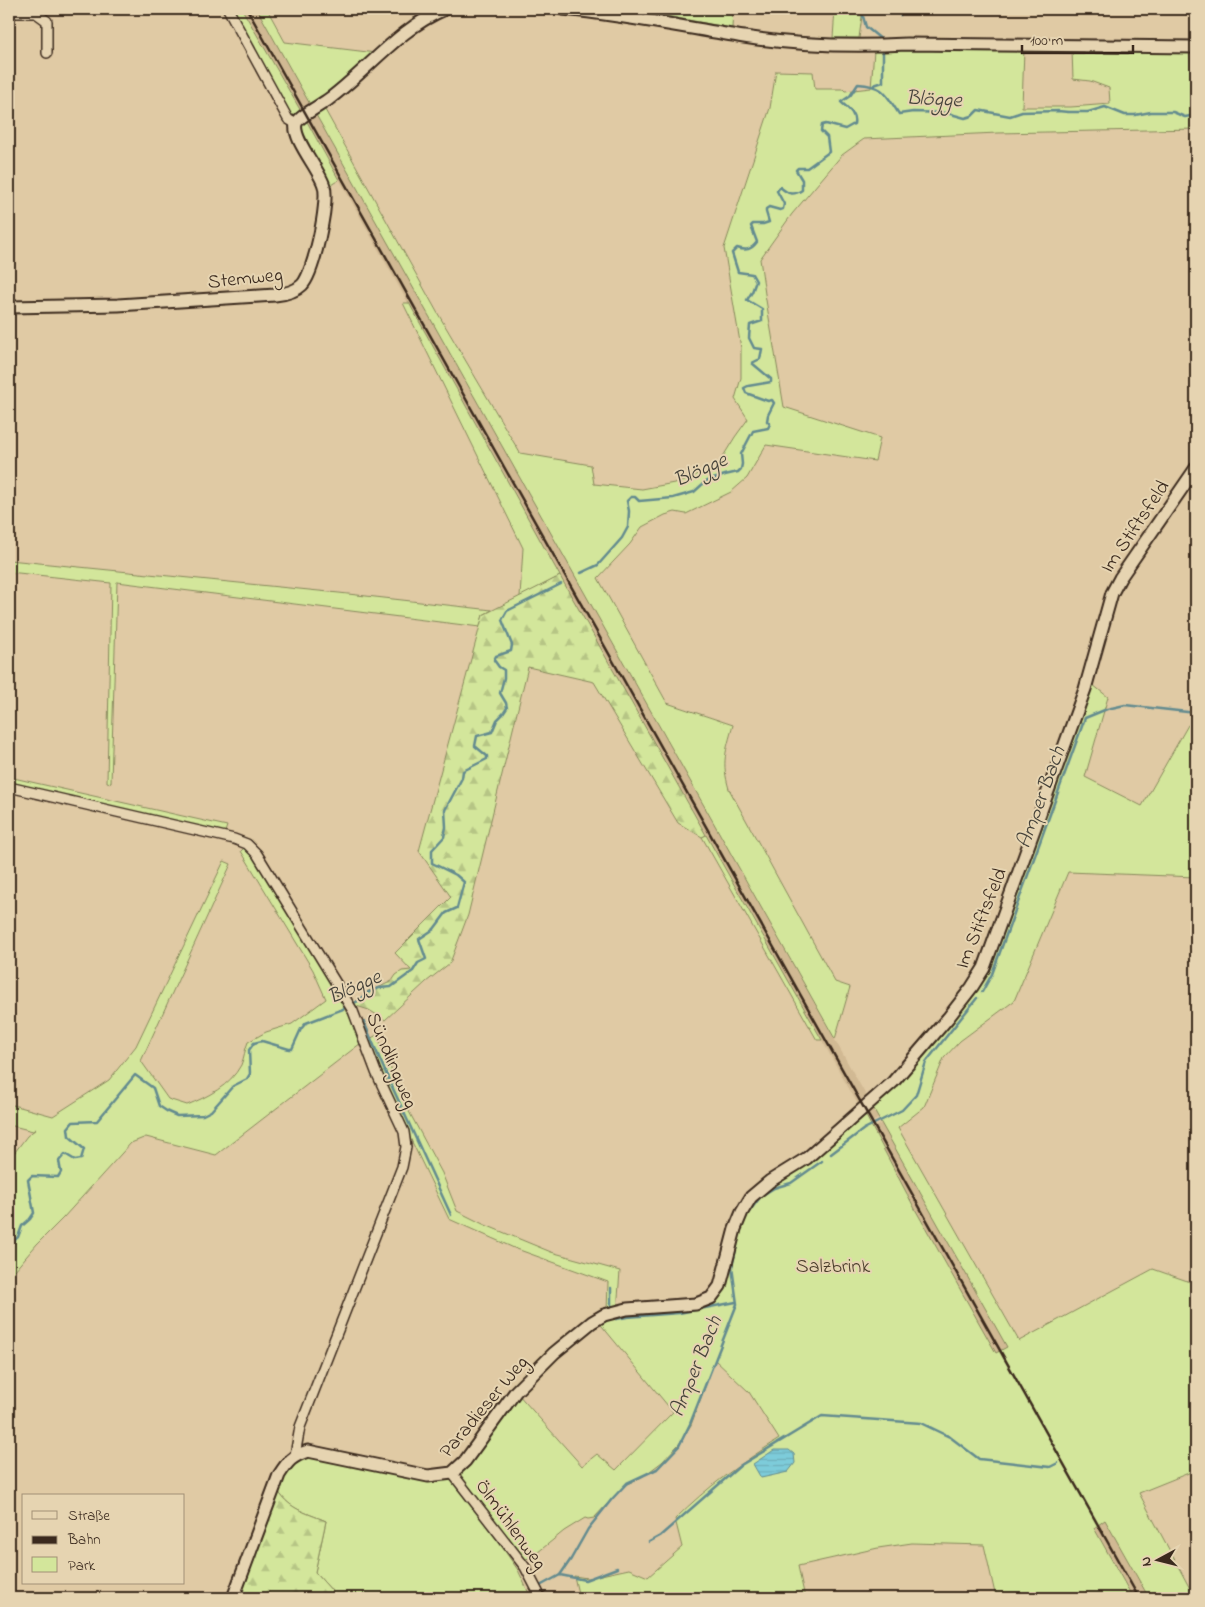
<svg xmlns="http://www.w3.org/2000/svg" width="1205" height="1607" viewBox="0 0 1205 1607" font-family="'Indie Flower',sans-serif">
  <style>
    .built { fill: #d1b993 }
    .green { fill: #d3e69b; stroke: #87885c }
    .forest { fill: url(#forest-firs); stroke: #87885c }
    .water { fill: url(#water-rules); stroke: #638b8f }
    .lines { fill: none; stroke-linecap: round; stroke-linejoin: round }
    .stream { stroke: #638b8f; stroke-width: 2.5 }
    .minor-casing { stroke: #3b2a1e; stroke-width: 12 }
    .tertiary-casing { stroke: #3b2a1e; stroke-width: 15 }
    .minor { stroke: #e6d4b1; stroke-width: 9 }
    .tertiary { stroke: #e6d4b1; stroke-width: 11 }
    .rail { stroke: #3b2a1e; stroke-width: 2.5 }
    .labels { text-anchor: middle; stroke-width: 4; stroke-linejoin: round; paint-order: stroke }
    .street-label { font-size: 20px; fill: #3b2a1e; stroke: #e6d4b1 }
    .park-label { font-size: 20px; fill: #4a3d2a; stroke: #e6d4b1 }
    .water-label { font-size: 21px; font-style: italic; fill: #45423a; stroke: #e6d4b1 }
  </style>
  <defs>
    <pattern id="forest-firs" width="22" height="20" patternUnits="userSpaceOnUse" patternTransform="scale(1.25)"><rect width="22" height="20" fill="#d3e69b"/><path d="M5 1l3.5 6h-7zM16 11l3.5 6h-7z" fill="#b6c585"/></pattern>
    <pattern id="water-rules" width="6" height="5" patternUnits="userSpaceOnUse" patternTransform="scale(1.25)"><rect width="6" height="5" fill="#7dccda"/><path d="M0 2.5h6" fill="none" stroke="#6dafbb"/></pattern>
  </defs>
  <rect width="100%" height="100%" fill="#e0caa4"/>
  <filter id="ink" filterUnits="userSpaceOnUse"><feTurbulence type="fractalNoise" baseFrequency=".02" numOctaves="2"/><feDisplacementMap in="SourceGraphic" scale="10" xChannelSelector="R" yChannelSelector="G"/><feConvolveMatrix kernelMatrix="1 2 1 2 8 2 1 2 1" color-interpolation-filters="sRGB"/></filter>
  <g filter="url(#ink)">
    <g class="built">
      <path d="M242 9H257L428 313 868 1099 879 1118 869 1124 560 576 305 118Z"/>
      <path d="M882 1123 1149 1598H1133L894 1171 872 1129Z"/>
    </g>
    <g class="green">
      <path d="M232 9H242L302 113C296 116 293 116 288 112Z"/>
      <path d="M257 9H267L285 42 376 53 345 83 311 106Z"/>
      <path d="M628 9H733L732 28Z"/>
      <path d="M835 9H863L859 38H833Z"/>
      <path d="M908 47 1024 49 1022 107H1071L1110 104 1109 88 1090 81 1073 79 1072 50 1190 52 1193 107H1196V129L998 133 864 139 842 155 792 214 760 259 765 294 784 407 880 438 875 461 766 445 747 478 731 492 686 514 675 512 665 515 642 527 630 544 598 578 667 703 733 725C726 751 721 762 729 789L835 982 850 987 835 1039 315 113 324 108 437 312 520 453 591 465 594 484 642 489 685 481 719 463 735 437 748 419 735 399 741 378V348L724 248 770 108 776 71 813 72 815 89H843L845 91 871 88 874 51Z"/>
      <path d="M305 118 339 180 329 186 306 146 300 127Z"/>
      <path d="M403 303H409L560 576 520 597 523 548Z"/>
      <path d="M9 560 339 593 492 610 483 615 480 627 117 582 111 783 107 782 111 583 9 572Z"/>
      <path d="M1093 685 1108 697 1085 777 1142 806 1188 725 1196 722V877L1068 872 1014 1001 960 1041 944 1058 924 1107 898 1128 1019 1341 1153 1269 1196 1284V1470L1139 1493 1195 1598H1149L1105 1520 1094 1528 1133 1598H996L984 1545 912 1543 878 1548 798 1566 805 1598H579L574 1576 587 1578 629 1569 648 1577 682 1547 675 1519C708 1486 740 1464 779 1439L749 1392 715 1360 691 1425 679 1444 662 1462 642 1477 625 1485 594 1518 588 1519 585 1518 564 1531 532 1557 526 1559 519 1554 454 1473 517 1393 582 1466 597 1454 616 1470 673 1412 597 1320 712 1299 742 1210 865 1114 915 1209 996 1353 1007 1347 872 1107C917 1067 957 1020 989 970Z"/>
      <path d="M9 777 227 826 224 835 9 785Z"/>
      <path d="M706 835 822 1040H817L702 837Z"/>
      <path d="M246 846 255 854 325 968 346 1012 349 1014 361 1043 216 1155 146 1137 131 1143 63 1218 37 1244 9 1277V1160L27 1136 36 1129 33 1131 9 1125V1104L53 1116 109 1080 136 1046 224 861 231 864 141 1061 168 1099 187 1105C207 1097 230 1086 241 1065 244 1058 245 1049 248 1042L266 1032 292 1024 326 999 313 970 241 851Z"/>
      <path d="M377 1035 406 1106 442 1173 457 1211 483 1224 551 1252 620 1271 617 1311 607 1312 608 1282 514 1248 449 1219 378 1071 366 1041Z"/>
      <path d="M309 1453 452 1475 518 1570 531 1598H331L332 1591 315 1572 326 1521C305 1512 287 1509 276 1487L298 1456Z"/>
    </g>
    <g class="forest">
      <path d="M560 576 706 835 702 837 678 823 594 682 528 667 468 915 450 963 426 982 385 1020 369 1010 350 1004 361 999 368 991 380 987 392 981 396 975 402 971 411 970 395 953 451 897 419 851 483 615Z"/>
      <path d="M276 1487C287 1509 305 1512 326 1521L315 1572 332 1591 331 1598H235Z"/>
    </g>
    <path class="water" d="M774 1450H789L794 1454 795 1463 788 1472 761 1478 753 1464Z"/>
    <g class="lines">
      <g class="stream">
        <path d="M861 9 866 27 882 40"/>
        <path d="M900 15 904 9"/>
        <path d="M874 85 883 82V51"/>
        <path d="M581 573 598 565 622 538 628 527 629 511 627 501 631 497H635L639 501 673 498 694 492 705 482 725 475 738 472 741 469 742 464 741 454 753 431 768 428 770 424 767 421 768 415 774 403 772 400 768 401 746 393 744 388 748 386 771 382V379L752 363 760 359 762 349 754 348 749 338 750 325 762 321V309L747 300 752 292 756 281 752 274 738 272 732 253 737 248C746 251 751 250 757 242L751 226 753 224H763L769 222 766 212V209L769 207 780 210 783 209 784 204 777 191 780 187C788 194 793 196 802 190V180L796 170 798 168H807L829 152 827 137 821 131 822 125 826 124 845 129 854 124C856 114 849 109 841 102L850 96 858 84C885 86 885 93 899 114L913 112 947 113 965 118 972 116 978 110 1010 116 1022 112 1058 111 1068 112H1088L1105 107 1125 115H1135L1151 112H1173L1185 117 1196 115"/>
        <path d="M982 992 992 974 1085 718 1107 709 1125 705 1196 713"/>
        <path d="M364 1022 384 1069 451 1215"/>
        <path d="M831 1154 864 1129 902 1110 916 1095 926 1062 977 998"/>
        <path d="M746 1216 761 1196 774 1188 791 1183 822 1161"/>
        <path d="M9 1245 18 1237 22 1226 30 1219 34 1213 28 1180 32 1176 58 1177 61 1172 59 1161 65 1154 75 1160 81 1159 84 1149 69 1136 68 1128 73 1122 97 1121 135 1075 153 1088 159 1106 168 1112 177 1116 203 1115 211 1111 233 1086 247 1079 250 1074 249 1050 254 1043 262 1041 289 1049H292L301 1029 306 1023 343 1009 360 1000 367 993 379 988 391 987 413 971 418 963 426 959 419 939 434 929 446 913 457 908 464 882 456 875 432 863V850L444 837 446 827 445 810 462 778 463 771 487 759V756L475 746 477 736 492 732 497 720 503 714 507 708 506 703 500 693 504 678V670L499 667 494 660 496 656 511 651 512 645 502 620 507 611 561 584"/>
        <path d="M611 1288V1308"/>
        <path d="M615 1316 616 1319 627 1317 679 1313 736 1302"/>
        <path d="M649 1542 660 1536 741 1465 822 1416 921 1423 950 1437 979 1459 1050 1467 1058 1463"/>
        <path d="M560 1575 571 1559 588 1529 612 1499 627 1483 657 1469 679 1446 690 1424 737 1304 732 1267 737 1245"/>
        <path d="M538 1587 560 1575 585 1580 617 1568"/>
        <path d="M530 1598 534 1591"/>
      </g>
      <defs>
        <g id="minor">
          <path d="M228 9 288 119 296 124"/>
          <path d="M9 13H36L47 21V53"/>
          <path d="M9 787 234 839 247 844 257 854 353 1011 376 1072 404 1132 406 1147 402 1167 300 1427 295 1455"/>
          <path d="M452 1473 525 1567 538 1592 540 1598"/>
        </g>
        <g id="tertiary">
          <path d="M563 9C624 15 683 27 744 37 797 45 853 47 907 44L1196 47"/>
          <path d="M9 307 118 305 275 295C285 294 295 292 302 285 314 273 329 202 324 186 320 170 292 139 296 124 298 117 321 105 329 99 368 70 399 28 445 9"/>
          <path d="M233 1598 279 1475C288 1461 292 1456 308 1451L428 1476 452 1473 465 1461 516 1391 554 1353 592 1322 604 1315 627 1309 696 1304 711 1298 720 1286 735 1229 742 1212 751 1197 770 1181 807 1158 893 1082 948 1018 972 987 984 968 1085 689 1112 593 1120 578 1196 468"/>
        </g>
      </defs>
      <use href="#minor" class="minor-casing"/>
      <use href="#tertiary" class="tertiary-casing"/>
      <use href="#minor" class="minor"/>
      <use href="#tertiary" class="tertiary"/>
      <path class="rail" d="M247 9 1139 1598"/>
    </g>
  </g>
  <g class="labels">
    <g class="street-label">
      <text transform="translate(245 277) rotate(-6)" y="7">Stemweg</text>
      <text transform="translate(1134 526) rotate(-56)" y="7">Im Stiftsfeld</text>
      <text transform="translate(980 918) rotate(-68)" y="7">Im Stiftsfeld</text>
      <text transform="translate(393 1060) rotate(67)" y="7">Sündlingweg</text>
      <text transform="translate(483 1406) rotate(-50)" y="7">Paradieser Weg</text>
      <text transform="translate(512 1524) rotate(54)" y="7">Ölmühlenweg</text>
    </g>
    <g class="park-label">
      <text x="833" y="1272">Salzbrink</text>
    </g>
    <g class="water-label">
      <text transform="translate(934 98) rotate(3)" y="7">Blögge</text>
      <text transform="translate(700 469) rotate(-24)" y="7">Blögge</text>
      <text transform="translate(1040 797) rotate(-70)" y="7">Amper Bach</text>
      <text transform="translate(354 986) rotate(-24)" y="7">Blögge</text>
      <text transform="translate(695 1366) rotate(-68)" y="7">Amper Bach</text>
    </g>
  </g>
  <rect width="1205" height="1607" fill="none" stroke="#e6d4b1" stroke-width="30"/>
  <rect x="15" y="15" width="1175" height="1577" fill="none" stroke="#3b2a1e" stroke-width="2" filter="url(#ink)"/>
  <rect x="22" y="1494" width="162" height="90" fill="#e6d4b1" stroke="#a29076"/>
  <rect x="32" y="1511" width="25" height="8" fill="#e6d4b1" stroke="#a29076"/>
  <text x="68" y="1520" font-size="15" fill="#3b2a1e">Straße</text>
  <rect x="32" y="1536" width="25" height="8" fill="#3b2a1e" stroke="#a29076"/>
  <text x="68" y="1544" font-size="15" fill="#3b2a1e">Bahn</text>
  <rect x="32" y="1557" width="25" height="15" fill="#d3e69b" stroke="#a29076"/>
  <text x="68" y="1570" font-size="15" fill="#3b2a1e">Park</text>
  <g transform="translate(1158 1560) rotate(263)" stroke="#e6d4b1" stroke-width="4" paint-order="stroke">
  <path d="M0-4L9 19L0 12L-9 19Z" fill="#3b2a1e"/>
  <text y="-8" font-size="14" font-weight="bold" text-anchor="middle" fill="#3b2a1e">N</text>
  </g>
  <path d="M1022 45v8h111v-8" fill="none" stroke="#3b2a1e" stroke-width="2.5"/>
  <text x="1030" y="45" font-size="15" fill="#3b2a1e" stroke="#e6d4b1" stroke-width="4" paint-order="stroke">100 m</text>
</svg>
